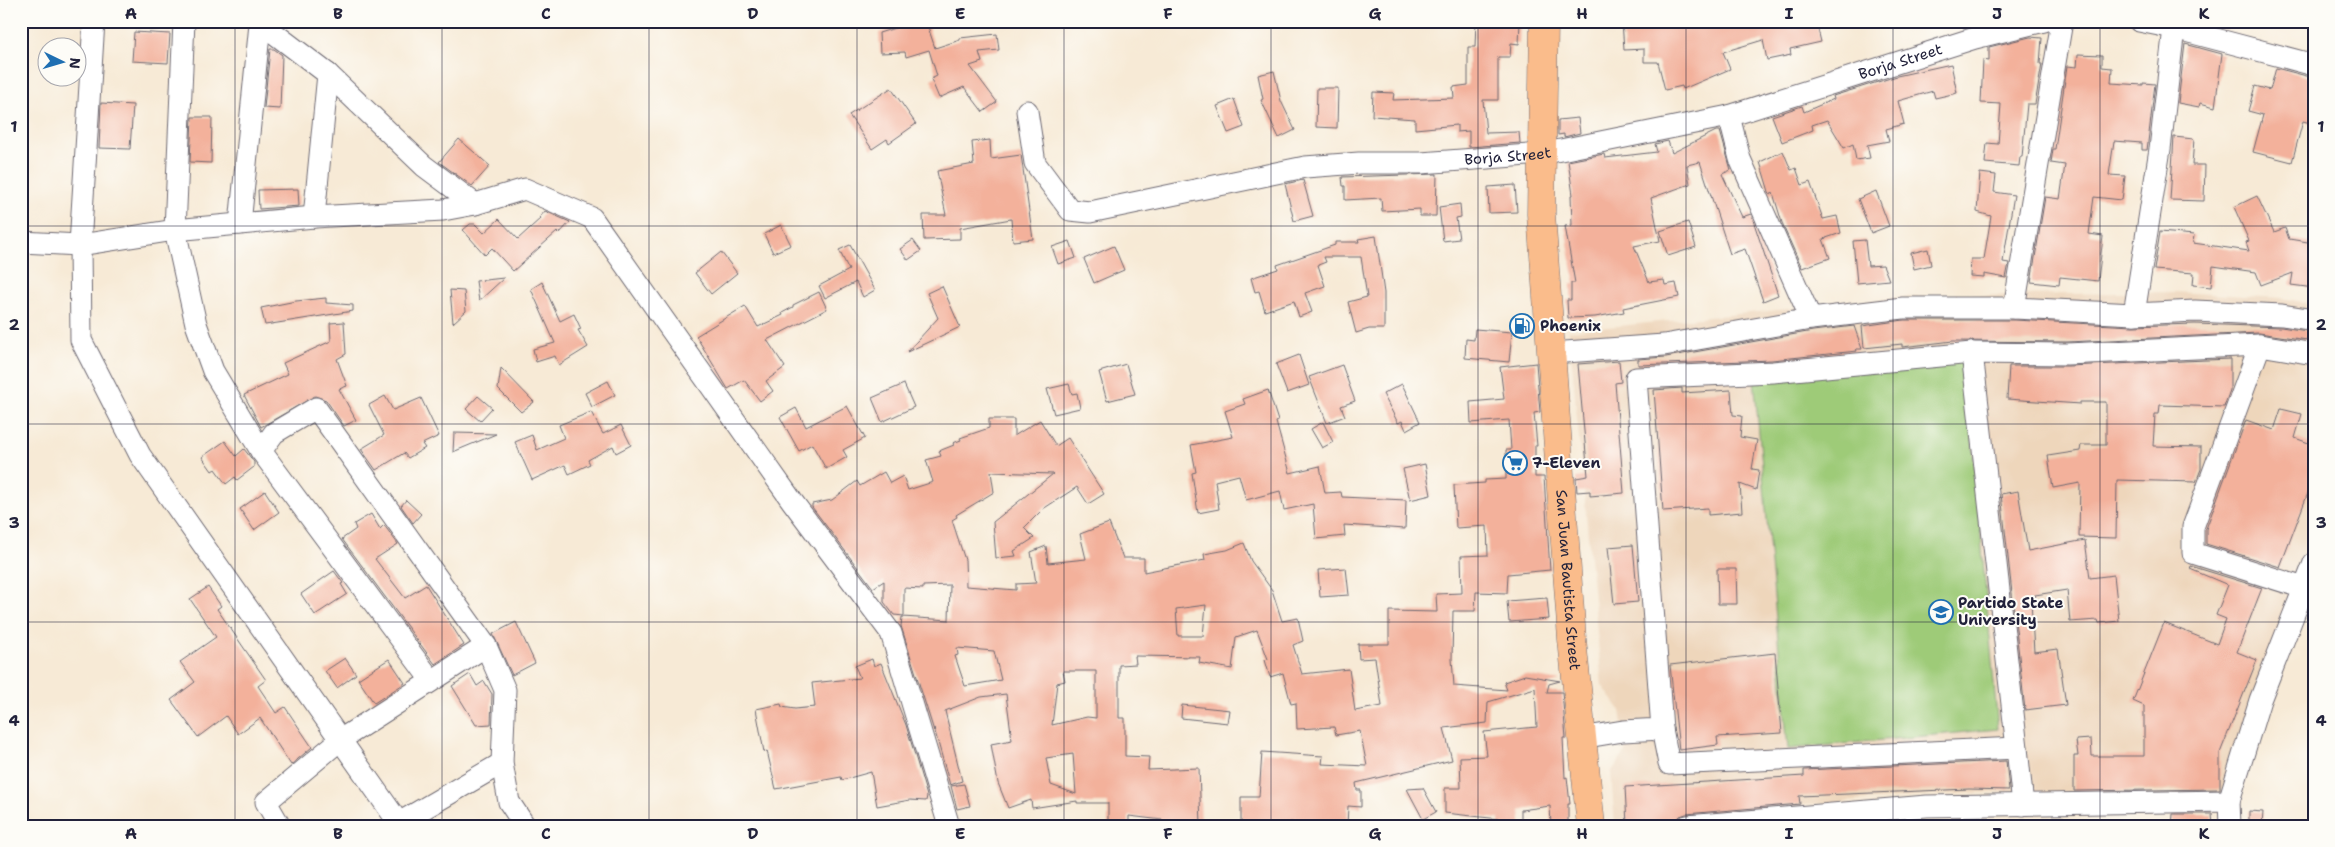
<svg xmlns="http://www.w3.org/2000/svg" width="2335" height="847" viewBox="0 0 2335 847" font-family="'Shantell Sans',sans-serif">
  <style>
    .built { fill: #eed6bb }
    .green { fill: #9ecb78; stroke: #60765a }
    .building { fill: #f3b19b; fill-rule: evenodd }
    .lines { fill: none; stroke-linecap: round; stroke-linejoin: round }
    .minor-casing { stroke: #6d6871; stroke-width: 23 }
    .major-casing { stroke: #6d6871; stroke-width: 29 }
    .minor { stroke: #fff; stroke-width: 21 }
    .major { stroke: #fabc8b; stroke-width: 28 }
    .grid { fill: none; stroke: #22223b; stroke-width: 1; stroke-opacity: 0.55 }
    .labels { text-anchor: middle; stroke-width: 4; stroke-linejoin: round; paint-order: stroke }
    .street-label { font-size: 15px; fill: #22223b; stroke: #fdfcf7 }
    .poi-label { font-size: 15px; font-weight: bold; fill: #22223b; stroke: #fdfcf7; text-anchor: start }
    .neatline { fill: none; stroke: #22223b; stroke-width: 2 }
    .grid-label { font-size: 16px; text-anchor: middle; font-weight: bold; fill: #22223b }
  </style>
  <rect width="100%" height="100%" fill="#fdfcf7"/>
  <filter id="ink" filterUnits="userSpaceOnUse"><feTurbulence type="fractalNoise" baseFrequency=".02" numOctaves="2"/><feDisplacementMap in="SourceGraphic" scale="10" xChannelSelector="R" yChannelSelector="G"/><feConvolveMatrix kernelMatrix="1 2 1 2 8 2 1 2 1" color-interpolation-filters="sRGB"/></filter>
  <filter id="wash" filterUnits="userSpaceOnUse"><feTurbulence type="fractalNoise" baseFrequency=".0096" numOctaves="4" result="noise"/><feDisplacementMap in="SourceGraphic" scale="20" xChannelSelector="R" yChannelSelector="G"/><feGaussianBlur stdDeviation="1.12" result="paint"/><feColorMatrix in="noise" values="0 0 0 0 0 0 0 0 0 0 0 0 0 0 0 0 0 1.4 0 .05"/><feComposite in="paint" operator="in"/></filter>
  <g filter="url(#wash)">
    <rect width="100%" height="100%" fill="#f7ead6"/>
    <path class="built" d="M2174 292 2281 298 2314 304V539L2222 792 1970 793 1814 804 1615 826 1611 772 1625 753 1623 731 1620 710 1602 685 1569 331 1909 297Z"/>
    <path class="green" d="M1965 358 1998 729 1788 749 1754 378Z"/>
    <g id="blocks">
      <g class="building">
        <path d="M917 21H926L935 48 960 40V38L997 34 999 50 979 52 982 62 970 66 997 102 983 112 964 87 939 98 931 79 937 76 929 50 906 57 905 52 880 53 879 33Z"/>
        <path d="M1476 21 1520 22 1519 44 1511 43 1510 57H1498V100H1483L1486 133 1519 132 1520 143 1469 147V131L1457 132V125L1415 129V119L1372 116 1373 92 1394 93 1393 100 1454 98 1453 87 1468 85V47H1475Z"/>
        <path d="M1622 21H1816L1821 42 1790 49 1791 55 1767 60 1763 40 1723 52 1730 69 1683 89 1682 86 1665 90 1658 62H1644V49L1624 50Z"/>
        <path d="M134 32 170 34 168 63 132 61Z"/>
        <path d="M2030 37 2042 38 2040 64H2042L2035 104H2027L2022 157H2020L2019 166 1985 163 1987 143 1998 144 2001 104 1981 103 1983 60 1989 61V47Z"/>
        <path d="M2185 44 2222 54 2215 107 2200 103 2199 107 2178 103Z"/>
        <path d="M270 49H274L282 55 280 109 264 108Z"/>
        <path d="M2078 54 2102 55V67L2112 68 2111 83 2143 85V83L2155 84 2147 150H2142V143L2114 141 2109 175 2125 176 2122 200 2094 197 2089 234 2103 236 2098 281 2060 277 2059 285 2031 282 2045 197 2060 199 2065 165 2051 163 2053 149H2055L2067 66 2077 67Z"/>
        <path d="M1951 64 1957 93 1935 98 1933 91 1898 101 1904 124 1886 129 1889 141 1867 145 1870 158 1856 160 1853 144 1844 148 1827 120 1812 125 1813 130 1782 142 1772 116 1802 106 1804 112 1834 99 1833 96 1897 76Z"/>
        <path d="M2276 68 2314 78V124L2303 121 2292 162 2253 152 2263 115 2248 111 2255 86 2270 90Z"/>
        <path d="M1274 71 1281 101 1295 130 1279 138 1261 100 1263 99 1258 75Z"/>
        <path d="M891 88 916 124 889 143 887 139 872 149 849 115Z"/>
        <path d="M1317 88H1338L1337 128 1316 127Z"/>
        <path d="M1234 99 1244 127 1228 133 1217 106Z"/>
        <path d="M101 103 133 105 130 149 99 148Z"/>
        <path d="M192 117H212L211 163 190 162Z"/>
        <path d="M1578 118 1580 133 1564 137V134L1558 135V120Z"/>
        <path d="M1716 131H1720L1731 170 1722 174 1742 217 1751 214 1778 295 1763 301 1745 249 1730 254 1700 162 1687 165 1690 184 1651 198 1660 241 1634 246 1649 282 1664 280 1665 285 1676 283 1679 297 1623 308 1624 312 1595 317 1568 318 1567 300H1571V283H1575L1565 226 1572 225 1571 195H1573L1568 161 1604 154 1605 158 1657 152 1655 144 1668 141 1672 153Z"/>
        <path d="M2174 137 2194 139 2192 165H2205L2204 201 2170 200Z"/>
        <path d="M459 139 490 166 472 186 439 162Z"/>
        <path d="M990 140 991 159 1021 155 1033 239 1013 241 1011 219 960 228V239L924 240 923 215H946L937 171 974 164 972 142Z"/>
        <path d="M1783 151 1791 170 1796 168 1802 185 1810 182 1823 219 1837 216 1841 233 1823 239 1830 258 1802 268 1783 226 1773 193 1770 195 1760 162Z"/>
        <path d="M1980 173 1996 175 1994 192 2014 195 2003 262 2009 263 2006 278 1984 274V277L1970 276 1971 259H1984L1991 216 1977 212Z"/>
        <path d="M1437 174 1436 216H1420V209L1382 211 1381 198 1345 200V186H1343L1342 177Z"/>
        <path d="M1303 180 1313 216 1294 221 1285 184Z"/>
        <path d="M1515 185 1517 212 1489 213 1488 187Z"/>
        <path d="M298 189 299 206 259 209 258 190Z"/>
        <path d="M1876 191 1889 226 1871 233 1858 199Z"/>
        <path d="M2257 196 2274 232 2285 228 2289 239 2314 243V288L2291 285 2293 273 2261 285 2256 272 2213 266 2211 287 2193 285 2194 273 2154 270 2160 232 2194 235 2193 243 2249 251 2246 242 2249 241 2234 207Z"/>
        <path d="M1460 204 1461 217 1456 218 1459 239 1443 241 1439 207Z"/>
        <path d="M545 211 570 222 559 234 557 232 513 271 492 248 485 255 463 230 470 224H475L484 233 499 219 518 239 541 218 540 217Z"/>
        <path d="M1688 222 1696 247 1668 256 1660 231Z"/>
        <path d="M781 225 791 245 773 253 764 234Z"/>
        <path d="M1376 236 1384 293V329H1369L1356 333 1348 302 1367 297 1361 257H1324L1326 262 1318 265 1325 286 1305 293 1312 312 1299 317 1294 301 1265 311 1259 291 1255 292 1251 278 1278 269 1277 265 1335 245V242H1359L1358 239Z"/>
        <path d="M913 240 921 251 908 260 900 249Z"/>
        <path d="M1865 240 1868 266 1883 265 1889 280 1857 283 1853 241Z"/>
        <path d="M1070 241 1076 258 1058 264 1052 247Z"/>
        <path d="M850 245 875 290 863 297 856 282 825 298 819 286 849 270 839 250Z"/>
        <path d="M1114 246 1124 270 1094 283 1084 259Z"/>
        <path d="M1928 249 1931 265 1914 269 1911 253Z"/>
        <path d="M721 252 737 273 711 294 695 273Z"/>
        <path d="M504 278 479 301 476 281Z"/>
        <path d="M542 282 560 321 574 314 581 329 578 330 588 347 559 365 555 356 536 362 533 349 555 343 531 289Z"/>
        <path d="M942 286 960 327 907 352 938 318 927 293Z"/>
        <path d="M450 290 464 291 466 311 453 323Z"/>
        <path d="M819 292 827 309 767 340 785 367 766 381 773 391 760 401 744 380 728 389 696 336 745 306 758 327 783 315 782 313 793 307V305Z"/>
        <path d="M326 298V303L353 305V311L265 325 261 308 296 301Z"/>
        <path d="M1904 320H2014L2133 326 2195 324 2281 327 2314 332V341L2259 333 2067 342 1953 341 1902 347V344L1864 348 1862 326Z"/>
        <path d="M344 322 346 354 337 359 347 386 339 389 356 420 344 426 326 400 315 396 261 427 244 395 288 374 283 363 331 341 330 323Z"/>
        <path d="M1854 326 1862 349H1856L1857 351 1772 360 1638 365V359L1666 357 1813 331Z"/>
        <path d="M1475 329 1512 332 1509 362 1465 358 1466 339 1474 340Z"/>
        <path d="M1299 355 1309 385 1287 393 1276 364Z"/>
        <path d="M2230 359V390L2224 407 2160 405 2159 414H2155L2153 446 2201 447V469L2196 482 2117 480 2116 538 2079 537 2080 483 2053 488 2048 456 2080 451 2081 445H2106V402H2080V404L2007 399 2009 366H2068Z"/>
        <path d="M1619 361 1621 382 1615 383 1624 493 1590 496V491L1577 492 1576 478 1588 476 1578 364Z"/>
        <path d="M1536 363 1540 412 1534 413 1537 446H1535V477H1544L1550 570 1508 574 1507 593 1476 592 1475 611H1453L1452 659 1454 686 1507 690 1504 682 1525 675 1560 681 1549 684 1547 692H1562L1566 738H1563L1565 778 1567 777 1570 804H1568V826H1551L1550 806 1521 810V826H1499V819L1445 813V788H1461L1460 757 1487 756 1484 732 1537 727 1535 688 1488 702 1487 723 1444 728 1452 760 1356 783 1357 790H1361V807L1348 806 1347 826H1318L1290 822 1289 826 1241 825V797H1259L1262 752 1323 756 1322 764 1367 766 1360 731 1336 735 1334 727 1297 729 1296 703 1291 704 1283 673 1270 677 1265 660 1268 659 1257 630 1236 637 1232 669 1199 663 1200 657 1135 656 1136 664 1119 665V718H1125V756L1149 757 1148 770 1199 768 1201 826H1162V820L1129 816V826H1108V803H1077V801L1032 808 1031 800 1008 808 998 783 991 744 1012 740 1006 694 981 697 945 711 962 781 950 785 934 728V731L901 626 902 617 949 620 950 585 923 586V589L904 588V616L894 615 884 602V581L873 588 812 507V504L832 500 857 481 860 486 884 472 890 483 903 476 908 490 933 482 926 460 941 456 939 451 954 445 953 443 961 440 960 438 989 428V419H1014V436L1040 420 1056 446 1068 438 1104 494 1088 504 1077 487 1043 509 1024 528 1034 538 1014 551 1016 556 996 558 993 522 1053 474 991 472 994 492 956 515 957 517 952 520 965 560 966 586 1016 590V584L1036 583 1031 552 1046 546 1048 563 1086 559 1080 534 1109 523 1123 558H1144V572L1205 560 1204 554 1227 550 1244 543 1251 561 1272 590 1282 621 1298 618 1303 641 1293 645 1302 674 1349 669 1355 711 1382 706 1375 658 1359 659 1358 644H1389V611L1437 612 1436 594 1462 593 1461 556 1488 555 1487 526 1456 528 1454 485 1485 483V480L1506 479V450H1511L1509 420 1471 423 1470 402 1504 399 1500 367ZM1206 605 1203 636H1178L1176 609ZM957 648 994 651 1001 680 965 686 955 656 958 655ZM1063 671H1096V718L1087 717 1052 725 1057 683 1065 681ZM1073 754 1076 794 1051 785 1046 758Z"/>
        <path d="M1126 364 1135 394 1107 401 1099 372Z"/>
        <path d="M1342 365 1355 401 1341 406 1345 416 1327 423 1309 377Z"/>
        <path d="M501 368 534 402 521 412 498 389Z"/>
        <path d="M608 381 615 395 592 407 585 393Z"/>
        <path d="M904 384 914 407 882 422 872 398Z"/>
        <path d="M1069 384 1072 394 1077 393 1080 408 1054 414 1047 389Z"/>
        <path d="M1402 384 1420 422 1406 430 1402 421 1398 423 1383 394Z"/>
        <path d="M1682 388V393L1731 390 1733 415 1742 416 1740 437 1757 440 1752 469 1759 470 1756 490 1740 484 1742 512 1708 515V508L1663 511 1654 390Z"/>
        <path d="M1268 390 1278 421 1276 422 1290 473 1320 466 1325 493 1341 492 1342 497 1406 500 1405 529 1344 525 1345 536 1316 539 1313 504 1284 510 1280 491 1246 500 1239 475 1215 481 1219 509 1198 513 1192 473 1196 472 1191 445 1233 437 1225 411 1245 404 1243 399Z"/>
        <path d="M385 396 393 410 421 398 439 436 422 444 425 448 408 458 404 453 376 470 361 449 384 435 369 405Z"/>
        <path d="M478 396 492 408 480 421 466 409Z"/>
        <path d="M847 406 865 438 843 450 847 457 826 469 812 444 799 451 780 417 796 408 806 427Z"/>
        <path d="M2281 409 2302 414 2295 438 2314 445V477L2280 567 2206 544V529L2246 420 2274 430Z"/>
        <path d="M591 412 603 434 621 425 631 445 616 453 613 446 588 460 590 464 569 474 565 465 532 480 515 442 532 435 537 450 564 438 559 425Z"/>
        <path d="M1323 422 1333 442 1322 448 1311 429Z"/>
        <path d="M454 433 496 434 453 452Z"/>
        <path d="M225 441 236 456 244 449 254 462V467L237 480 235 477 226 484 215 469 212 471 202 457Z"/>
        <path d="M1425 464 1431 495 1410 500 1403 469Z"/>
        <path d="M265 491 279 512 254 530 240 509Z"/>
        <path d="M2018 491 2028 551 2085 540 2090 578 2114 575 2119 621 2099 623 2098 620 2070 622 2067 590 2035 595 2036 600 2031 601 2034 652 2058 649 2066 705 2025 710 2001 494Z"/>
        <path d="M406 500 421 514 413 523 401 506Z"/>
        <path d="M371 514 380 529 384 525 398 544 375 559 405 598 426 585 464 645 435 664 342 539 356 529 354 524Z"/>
        <path d="M1633 545 1638 602 1614 604 1608 547Z"/>
        <path d="M2191 566 2262 588 2237 652 2257 660 2220 753V789L2074 791V756H2078L2076 740 2091 739 2092 756H2144V706L2133 701 2164 623 2217 644 2226 619 2216 615 2228 585 2190 569Z"/>
        <path d="M1346 568 1349 595 1320 597 1318 570Z"/>
        <path d="M1717 569H1736L1737 604H1718Z"/>
        <path d="M334 571 343 583 341 584 347 594 315 615 301 594Z"/>
        <path d="M208 587 221 606 217 609 266 680 258 686 276 713 285 707 312 747 291 765 260 718 238 734 226 716 198 737 171 700 195 682 180 662 216 637 190 599Z"/>
        <path d="M1547 598 1549 619 1509 622 1507 601Z"/>
        <path d="M516 622 535 663 512 675 493 634Z"/>
        <path d="M1775 653 1782 733 1717 737 1718 745 1679 750 1670 665Z"/>
        <path d="M345 658 356 674 337 688 325 671Z"/>
        <path d="M389 659 405 683 374 703 358 679Z"/>
        <path d="M872 659 874 666 881 663 906 725 927 796 926 801 910 800 877 806 871 772 842 780 841 777 776 789 767 751 764 752 756 709 781 704 782 707 795 709 815 707 812 683 860 678 855 666Z"/>
        <path d="M470 674 477 686 484 681 492 694 491 724 476 725 452 686Z"/>
        <path d="M1182 705 1230 710 1228 723 1181 718Z"/>
        <path d="M2006 761 2009 790 1969 789 1799 796 1800 804 1686 814 1680 816 1675 822 1627 825 1625 787 1804 776V770Z"/>
        <path d="M964 784 970 806 957 809 951 786Z"/>
        <path d="M1423 788 1436 812 1423 819 1407 789Z"/>
        <path d="M2249 811 2263 812 2262 826H2249Z"/>
        <path d="M2173 814H2212L2213 826H2172Z"/>
      </g>
    </g>
  </g>
  <g filter="url(#ink)">
    <use href="#blocks" fill-opacity="0" stroke="#6d6871" stroke-width="1"/>
    <g class="lines">
      <defs>
        <g id="minor">
          <path d="M94 21 80 245 81 340 140 455 401 826"/>
          <path d="M184 21 175 230 196 324 213 371 261 451 431 680"/>
          <path d="M2139 21 2174 28 2314 65"/>
          <path id="s1" d="M1027 111 1035 163 1070 210 1090 212 1305 167 1359 163H1421L1541 154 1729 116 1975 38 2044 21"/>
          <path d="M1729 116 1740 159 1811 319"/>
          <path d="M475 204 525 189 592 218 792 501 891 633 949 826"/>
          <path d="M314 217 328 74"/>
          <path d="M240 224 260 24"/>
          <path d="M21 242 80 245 175 230 314 217 443 210 475 204 424 166 328 74 258 21"/>
          <path d="M2014 308 2062 21"/>
          <path d="M2134 314 2160 149 2174 28"/>
          <path d="M2260 345 2193 527V553L2304 588"/>
          <path d="M1551 353 1664 345 1811 319 1903 308H2014L2134 314 2195 311 2282 315 2314 320"/>
          <path d="M1972 353 2017 748"/>
          <path d="M261 451 274 433 316 408 486 646 505 690 502 763 509 802 525 826"/>
          <path d="M1662 729 1669 764 2017 748 2023 805"/>
          <path d="M1581 738 1623 731 1662 729 1636 378 1773 372 1972 353 2067 354 2260 345 2314 354"/>
          <path d="M2229 801 2260 700 2314 563"/>
          <path d="M399 823 502 763"/>
          <path d="M280 826 266 802 340 740 486 646"/>
          <path d="M1687 826 1927 806 2229 801 2230 826"/>
        </g>
        <g id="major">
          <path id="s2" d="M1544 21 1541 214 1572 639 1591 826"/>
        </g>
      </defs>
      <use href="#minor" class="minor-casing"/>
      <use href="#major" class="major-casing"/>
      <use href="#minor" class="minor"/>
      <use href="#major" class="major"/>
    </g>
  </g>
  <path class="grid" d="M235 21V826M442 21V826M649 21V826M857 21V826M1064 21V826M1271 21V826M1478 21V826M1686 21V826M1893 21V826M2100 21V826M21 226H2314M21 424H2314M21 622H2314"/>
  <defs>
    <symbol id="fuel-ring" viewBox="-11 -11 22 22"><circle r="9.5" fill="#fdfcf7" stroke="#1f6fb2" stroke-width="1.5"/><path d="M-5.5-6h7V0h2V4h1.3V-2.5L3-4.5l.8-.8L6-3V5H2.5V1h-1V6h-7ZM-4.2-4.7v3.2H.2V-4.7Z" fill="#1f6fb2"/></symbol>
    <symbol id="supermarket-ring" viewBox="-11 -11 22 22"><circle r="9.5" fill="#fdfcf7" stroke="#1f6fb2" stroke-width="1.5"/><path d="M-6-5.5h2.5l.6 2H6L4.5 2H-2.5L-4.4-4H-6ZM-1.5 3.2a1.3 1.3 0 1 0 .1 0ZM3 3.2a1.3 1.3 0 1 0 .1 0Z" fill="#1f6fb2"/></symbol>
    <symbol id="university-ring" viewBox="-11 -11 22 22"><circle r="9.5" fill="#fdfcf7" stroke="#1f6fb2" stroke-width="1.5"/><path d="M0-5L7-2L0 1L-7-2ZM-4 1L0 2.5L4 1V4Q0 6-4 4Z" fill="#1f6fb2"/></symbol>
  </defs>
  <g fill-rule="evenodd">
    <use href="#fuel-ring" x="1508" y="312" width="28" height="28"/>
    <use href="#supermarket-ring" x="1501" y="449" width="28" height="28"/>
    <use href="#university-ring" x="1927" y="598" width="28" height="28"/>
  </g>
  <g class="labels">
    <g class="street-label">
      <text dy="5" stroke="none"><textPath href="#s1" startOffset="959">Borja Street</textPath></text>
      <text dy="5" stroke="none"><textPath href="#s1" startOffset="554">Borja Street</textPath></text>
      <text dy="5" stroke="none"><textPath href="#s2" startOffset="560">San Juan Bautista Street</textPath></text>
    </g>
    <g class="poi-label">
      <text x="1540" y="331">Phoenix</text>
      <text x="1532" y="468">7-Eleven</text>
      <text x="1958" y="608">Partido State<tspan x="1958" dy="17">University</tspan></text>
    </g>
  </g>
  <rect width="2335" height="847" fill="none" stroke="#fdfcf7" stroke-width="55"/>
  <g transform="translate(62 62) rotate(95)"><circle r="24" fill="#fdfcf7" stroke="#a5a5ac"/>
  <path d="M0-4L9 19L0 12L-9 19Z" fill="#1f6fb2"/>
  <text y="-8" font-size="14" font-weight="bold" text-anchor="middle" fill="#22223b">N</text>
  </g>
  <rect x="28" y="28" width="2280" height="792" class="neatline"/>
  <g class="grid-label">
    <text x="131" y="19">A</text>
    <text x="338" y="19">B</text>
    <text x="546" y="19">C</text>
    <text x="753" y="19">D</text>
    <text x="960" y="19">E</text>
    <text x="1168" y="19">F</text>
    <text x="1375" y="19">G</text>
    <text x="1582" y="19">H</text>
    <text x="1789" y="19">I</text>
    <text x="1997" y="19">J</text>
    <text x="2204" y="19">K</text>
    <text x="14" y="132">1</text>
    <text x="2321" y="132">1</text>
    <text x="14" y="330">2</text>
    <text x="2321" y="330">2</text>
    <text x="14" y="528">3</text>
    <text x="2321" y="528">3</text>
    <text x="14" y="726">4</text>
    <text x="2321" y="726">4</text>
    <text x="131" y="839">A</text>
    <text x="338" y="839">B</text>
    <text x="546" y="839">C</text>
    <text x="753" y="839">D</text>
    <text x="960" y="839">E</text>
    <text x="1168" y="839">F</text>
    <text x="1375" y="839">G</text>
    <text x="1582" y="839">H</text>
    <text x="1789" y="839">I</text>
    <text x="1997" y="839">J</text>
    <text x="2204" y="839">K</text>
  </g>
</svg>
